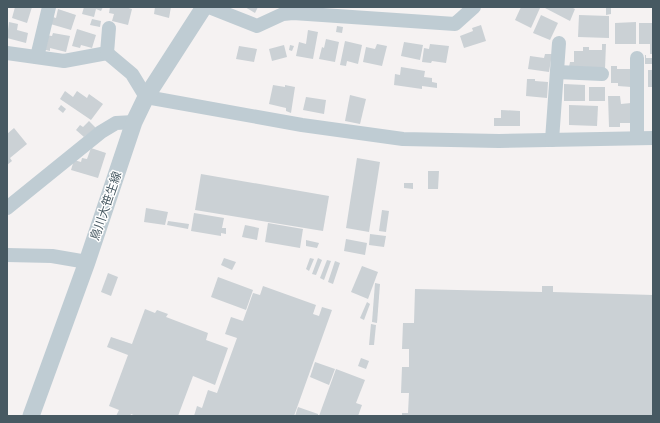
<svg xmlns="http://www.w3.org/2000/svg" width="660" height="423" viewBox="0 0 660 423" font-family="'Public Sans','Noto Sans JP',sans-serif">
  <style>
    .building { fill: #cbd1d5 }
    .lines { fill: none; stroke-linecap: round; stroke-linejoin: round }
    .minor { stroke: #bfccd3; stroke-width: 14 }
    .tertiary { stroke: #bfccd3; stroke-width: 17 }
    .labels { text-anchor: middle; stroke-width: 3; stroke-linejoin: round; paint-order: stroke }
    .street-label { font-size: 12px; fill: #475962; stroke: #fff }
  </style>
  <rect width="100%" height="100%" fill="#f5f2f2"/>
  <g class="building">
    <path d="M15 7H32L27 23 12 18Z"/>
    <path d="M84 7H103L101 11 96 9 94 17 82 14Z"/>
    <path d="M110 7H125L132 9 128 25 112 21 114 14 109 13Z"/>
    <path d="M155 7H171L169 18 154 14Z"/>
    <path d="M245 7H258L255 13Z"/>
    <path d="M521 7 540 8 531 28 515 20Z"/>
    <path d="M545 7H571L575 9 570 21 545 8Z"/>
    <path d="M606 8H611V14L606 15Z"/>
    <path d="M58 9 76 15 71 30 47 23 50 16 56 18Z"/>
    <path d="M541 15 558 23 550 40 533 33Z"/>
    <path d="M579 15 609 16V38L578 37Z"/>
    <path d="M92 19 101 21 100 27 90 25Z"/>
    <path d="M9 22 18 24 17 30 28 33 26 43 7 38Z"/>
    <path d="M636 22V44H615V23Z"/>
    <path d="M639 23H653V54H650V44H639Z"/>
    <path d="M481 25 486 41 464 48 460 36 473 31 472 28Z"/>
    <path d="M337 26 343 27 342 33 336 32Z"/>
    <path d="M77 29 96 35 92 48 81 45 80 48 72 46Z"/>
    <path d="M308 30 318 32 313 59 296 56 299 42 306 44Z"/>
    <path d="M53 33 70 36 66 52 50 48V51L42 49 45 35 52 36Z"/>
    <path d="M326 39 339 42 335 62 319 59 322 47 324 48Z"/>
    <path d="M345 41 362 45 358 64 347 61 346 66 340 65Z"/>
    <path d="M404 42 423 45 420 60 401 56Z"/>
    <path d="M377 44 387 46 382 66 363 62 366 47 375 49Z"/>
    <path d="M430 44 449 46 446 63 432 61 431 63 422 62 424 48 429 49Z"/>
    <path d="M602 44H606L605 69 569 67 570 62H574V51H583V47H589V50H602Z"/>
    <path d="M284 45 287 57 272 61 269 49Z"/>
    <path d="M290 45 294 46 292 51 289 50Z"/>
    <path d="M239 46 257 49 254 62 236 59Z"/>
    <path d="M545 54H552L549 72 528 69 530 56 544 58Z"/>
    <path d="M645 55H646V58H653V64H645Z"/>
    <path d="M611 66H617V69H631V87L618 86V83H611Z"/>
    <path d="M401 67 425 71 424 77 432 78V82L437 83V88L422 86V89L394 85 395 74 400 75Z"/>
    <rect x="648" y="70" width="5" height="17"/>
    <path d="M527 79H535V81L548 82 547 98 526 96Z"/>
    <path d="M564 84 585 85V101H564Z"/>
    <path d="M273 85 285 87V85L295 87 291 113 286 111V108L269 104Z"/>
    <rect x="589" y="87" width="16" height="14"/>
    <path d="M65 91 73 97 77 91 87 98 89 94 103 104 91 120 60 99Z"/>
    <path d="M350 95 366 99 360 124 345 121Z"/>
    <path d="M608 96H620L621 104 631 103V123H620V127H609Z"/>
    <path d="M306 97 326 100 324 114 303 110Z"/>
    <path d="M61 105 66 109 63 113 58 109Z"/>
    <path d="M569 105 598 106 597 126 569 125Z"/>
    <path d="M501 110 520 111V126H494V118H501Z"/>
    <path d="M89 121 96 128 84 137 76 130 80 125 83 127Z"/>
    <path d="M14 128 27 144 10 158 12 161 7 165V134Z"/>
    <path d="M91 148 106 153 98 178 71 170 74 160 81 162 82 158 87 159Z"/>
    <path d="M357 158 380 162 369 232 346 228Z"/>
    <path d="M428 171H439L438 189H428Z"/>
    <path d="M201 174 329 196 323 231 195 210Z"/>
    <path d="M404 183H413V189L404 188Z"/>
    <path d="M146 208 168 212 165 225 144 222Z"/>
    <path d="M382 210 389 211 386 232 379 231Z"/>
    <path d="M194 213 224 218 222 228H226V234L221 233V236L191 231Z"/>
    <path d="M168 221 189 224 188 229 167 225Z"/>
    <path d="M268 223 303 229 300 248 265 242Z"/>
    <path d="M245 225 259 228 257 240 242 237Z"/>
    <path d="M370 234 386 236 384 247 369 245Z"/>
    <path d="M346 239 367 243 365 255 344 251Z"/>
    <path d="M306 240 319 243 317 248 306 246Z"/>
    <path d="M224 258 236 262 232 270 221 265Z"/>
    <path d="M310 258 314 259 309 271 306 269Z"/>
    <path d="M318 258 322 260 316 275 312 274Z"/>
    <path d="M327 260 331 261 324 280 320 278Z"/>
    <path d="M335 261 340 263 333 284 328 282Z"/>
    <path d="M362 266 378 272 368 299 351 292Z"/>
    <path d="M108 273 118 277 111 296 101 292Z"/>
    <path d="M218 277 253 290 246 310 211 297Z"/>
    <path d="M375 283 380 284 377 323 372 322Z"/>
    <path d="M263 286 316 305 313 314 319 316 322 307 332 310 294 416H194L197 406 202 408 208 390 217 393 237 338 225 334 231 317 243 321 253 293 260 295Z"/>
    <path d="M542 286H553V292L653 295V416H402V413H408L409 393H401L402 367H409V349H402L403 323H414L415 289 542 292Z"/>
    <path d="M367 302 370 304 364 320 360 318Z"/>
    <path d="M145 309 155 313 157 310 168 314 166 317 208 333 206 340 228 348 215 385 193 376 178 416H136L131 414 130 416H116L119 410 109 406 128 355 107 347 111 337 132 344Z"/>
    <path d="M371 324 376 325 374 345H369Z"/>
    <path d="M361 358 369 361 366 369 358 366Z"/>
    <path d="M315 362 335 369 329 385 310 377Z"/>
    <path d="M336 369 365 380 356 403 362 405 358 416H319Z"/>
    <path d="M298 407 318 414V416H295Z"/>
  </g>
  <g class="lines">
    <g class="minor">
      <path d="M209 7 257 26 283 14 293 13 455 24 474 7"/>
      <path d="M7 53 64 61 107 53 132 74 146 97 302 125 403 139 499 141 653 138"/>
      <path d="M107 53 109 28"/>
      <path d="M37 57 49 7"/>
      <path d="M637 58V138"/>
      <path d="M557 72 602 74"/>
      <path d="M552 140 559 43"/>
      <path d="M7 208 101 132 116 123 134 122"/>
      <path d="M7 255 52 256 87 262"/>
    </g>
    <path class="tertiary" d="M31 416 87 262 134 122 146 97 204 7"/>
  </g>
  <g class="labels">
    <g class="street-label">
      <text transform="translate(106 206) rotate(-71)" y="4">鳥川大笹生線</text>
    </g>
  </g>
  <rect width="660" height="423" fill="none" stroke="#475962" stroke-width="16"/>
</svg>
